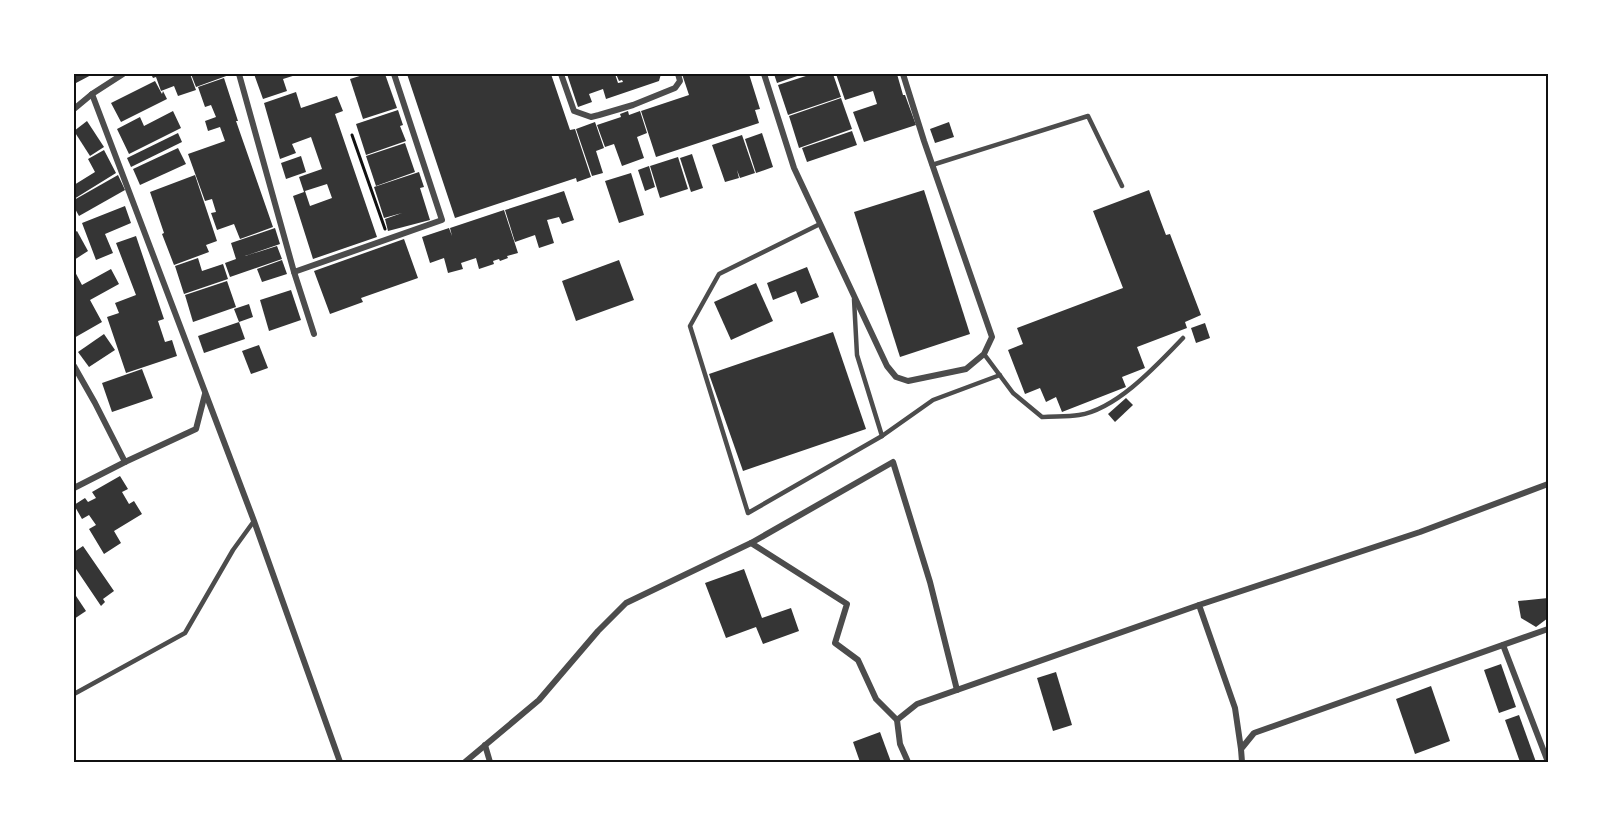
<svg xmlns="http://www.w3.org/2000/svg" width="1622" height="836" viewBox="0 0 1622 836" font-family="Cabin,sans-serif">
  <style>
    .building { fill: #353535; fill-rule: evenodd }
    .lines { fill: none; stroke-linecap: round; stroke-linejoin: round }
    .path { stroke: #111; stroke-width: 3 }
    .service { stroke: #4c4c4c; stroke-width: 4.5 }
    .minor { stroke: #4c4c4c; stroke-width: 6 }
    .neatline { fill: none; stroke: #111; stroke-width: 2 }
  </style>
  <rect width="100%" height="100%" fill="#fff"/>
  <g class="building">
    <path d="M74 74H93L76 83Z"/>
    <path d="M151 74H190L196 90 178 96 174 86 161 91 156 77 153 78Z"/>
    <path d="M191 74H229V75L196 87Z"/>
    <path d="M254 74H299L283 79 287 91 263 99Z"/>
    <path d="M366 74H385L397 108 363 119 350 79Z"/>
    <path d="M407 74H551L570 130 575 129 591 177 577 182 576 178 455 218Z"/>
    <path d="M567 74H615L618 83 623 82 622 80 619 81 616 74H661L659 81 606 99 603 89 589 94 592 102 578 107Z"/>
    <path d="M682 74H749L760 109 755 110 759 123 656 157 641 111 689 95Z"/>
    <path d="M774 74H803L777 83Z"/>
    <path d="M812 74H833L841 97 788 115 778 85Z"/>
    <path d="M836 74H897L903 95H905L916 125 864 142 853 112 877 104 873 91 845 100Z"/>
    <path d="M224 78 238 121H236L273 227 240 239 234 224 217 230 211 213 216 212 212 199 205 201 188 154 225 141 220 127 208 131 205 121 216 117 211 105 205 107 198 87Z"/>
    <path d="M155 81 162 94 163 91 167 99 121 122 111 103Z"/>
    <path d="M296 92 301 108 337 96 343 111 335 114 377 237 313 259 293 196 304 192 299 177 322 169 311 137 292 144 296 153 280 159 264 103ZM327 184 332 198 310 206 305 191Z"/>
    <path d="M841 98 852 129 799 148 789 116Z"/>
    <path d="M398 110 403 125 400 126 406 141 366 155 356 124Z"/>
    <path d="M173 111 181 128 129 154 117 129 140 117 144 126Z"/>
    <path d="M628 111 629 115 640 111 647 133 637 137 644 158 622 166 614 144 605 147 597 125 621 117 620 114Z"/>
    <path d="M87 121 104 147 90 156 74 131Z"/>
    <path d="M595 122 604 148 596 151 603 173 592 176 576 129Z"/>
    <path d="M949 122 954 137 935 143 930 129Z"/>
    <path d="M852 131 857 145 807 162 802 148Z"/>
    <path d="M178 133 182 142 131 167 127 158Z"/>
    <path d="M762 133 773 167 756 173 745 139Z"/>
    <path d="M742 135 755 173 740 178 737 170 739 178 725 182 712 145Z"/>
    <path d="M405 143 415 172 376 186 366 156Z"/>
    <path d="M178 148 186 164 140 185 133 169Z"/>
    <path d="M104 150 116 173 74 199V185L95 172 88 159Z"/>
    <path d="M692 154 703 188 691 192 680 158Z"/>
    <path d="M301 156 306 172 286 179 281 163Z"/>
    <path d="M678 157 688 189 660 198 650 166Z"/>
    <path d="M649 166 655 187 645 191 638 170Z"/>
    <path d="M419 172 424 187 420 188 430 220 388 231 385 219 402 213 384 218 374 187Z"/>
    <path d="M631 173 644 215 619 223 605 181Z"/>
    <path d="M118 175 125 190 79 216 74 207V200Z"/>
    <path d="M195 175 217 241 206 245 209 252 174 265 162 234 164 233 150 192Z"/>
    <path d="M924 190 970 334 900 357 854 212Z"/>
    <path d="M1149 190 1166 235 1170 234 1201 315 1185 322 1187 328 1137 347 1145 368 1122 377 1126 387 1062 412 1056 397 1046 402 1040 388 1025 394 1008 350 1023 344 1017 328 1123 288 1093 211Z"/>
    <path d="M564 191 574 220 562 224 559 217 547 220 554 243 539 248 535 235 515 242 505 210Z"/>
    <path d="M125 206 131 223 105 234 113 253 96 260 82 223Z"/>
    <path d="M504 210 518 253 507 256 508 258 500 261 499 259 493 261 494 264 479 269 476 258 461 263 463 269 448 273 444 258 430 263 422 237 449 228 452 236 450 228Z"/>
    <path d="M275 228 280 244 245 256 277 246 282 259 230 277 225 263 236 259 231 243Z"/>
    <path d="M77 231 88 251 74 260V233Z"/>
    <path d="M136 236 164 319 158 321 165 342 172 340 177 356 126 373 107 317 119 313 115 303 136 295 116 243Z"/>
    <path d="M404 239 418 278 361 298 363 302 330 314 314 271Z"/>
    <path d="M198 258 202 271 223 264 228 279 184 294 175 266Z"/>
    <path d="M282 260 287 274 262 282 257 269Z"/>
    <path d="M619 260 634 300 576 321 562 281Z"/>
    <path d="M807 267 819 297 801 304 796 291 773 300 767 283Z"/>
    <path d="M111 269 119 284 90 300 102 322 74 338V270L82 285Z"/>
    <path d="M227 281 236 307 193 322 185 295Z"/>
    <path d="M756 283 773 321 731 340 714 302Z"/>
    <path d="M291 290 301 320 269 331 260 300Z"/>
    <path d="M249 304 253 317 239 322 234 309Z"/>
    <path d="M239 322 245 339 204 353 198 336Z"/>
    <path d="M1205 323 1210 338 1196 343 1191 328Z"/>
    <path d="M833 332 866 429 743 471 709 374Z"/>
    <path d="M104 334 115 350 89 367 78 352Z"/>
    <path d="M259 345 268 368 251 374 242 351Z"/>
    <path d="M142 369 153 398 112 412 102 383Z"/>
    <path d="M1126 398 1133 405 1115 422 1108 414Z"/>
    <path d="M120 476 128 489 122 492 129 504 134 501 142 514 114 531 121 543 104 554 89 529 96 525 89 515 82 519 74 505 85 498 88 502 96 498 92 492Z"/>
    <path d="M83 546 114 591 103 599 105 602 101 606 74 566V552Z"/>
    <path d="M744 569 762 618 791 608 799 631 763 644 756 627 726 638 705 583Z"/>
    <path d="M74 593 86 611 74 619Z"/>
    <path d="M1548 598V618L1536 627 1521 618 1518 601Z"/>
    <path d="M1501 664 1516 707 1499 713 1484 670Z"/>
    <path d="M1056 672 1072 725 1053 731 1037 678Z"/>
    <path d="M1431 686 1450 741 1415 754 1396 699Z"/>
    <path d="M1519 715 1536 762H1520L1505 720Z"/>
    <path d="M880 732 891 762H860L853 742Z"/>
  </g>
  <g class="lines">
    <path class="path" d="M352 135 385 229"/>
    <g class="service">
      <path d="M932 165 1088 116 1122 186"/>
      <path d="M820 224 719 274 690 326 748 513 882 436 857 355 854 299"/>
      <path d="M984 354 1013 393 1042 417C1054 416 1067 417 1079 415 1117 409 1157 365 1183 338"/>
      <path d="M882 436 933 400 1000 375"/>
      <path d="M74 694 185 633 233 550 254 521"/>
    </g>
    <g class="minor">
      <path d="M239 74 294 272 314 334"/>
      <path d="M561 74 574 111 591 117 599 115 633 105 675 88 680 81 678 74"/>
      <path d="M764 74 794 168 887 366 896 377 908 381 966 369 984 354 992 337 924 141 903 74"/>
      <path d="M92 94 254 521 340 762"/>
      <path d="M74 109 92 94 123 74"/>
      <path d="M294 272 442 220 394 74"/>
      <path d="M74 366 95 403 125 462 196 429 205 394"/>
      <path d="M74 488 125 462"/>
      <path d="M1503 645 1548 762"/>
      <path d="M897 720 876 699 858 660 835 643 847 604 751 543 893 462 930 582 957 690"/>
      <path d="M485 745 490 762"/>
      <path d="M1241 749 1235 708 1199 605 1420 532 1548 484"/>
      <path d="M465 762 539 700 598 631 626 603 751 543"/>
      <path d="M908 762 900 744 897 720 917 704 1199 605"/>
      <path d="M1242 762 1241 749 1254 733 1548 629"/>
    </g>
  </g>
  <rect width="1622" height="836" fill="none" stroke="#ffffff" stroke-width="150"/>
  <rect x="75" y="75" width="1472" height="686" class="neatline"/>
</svg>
